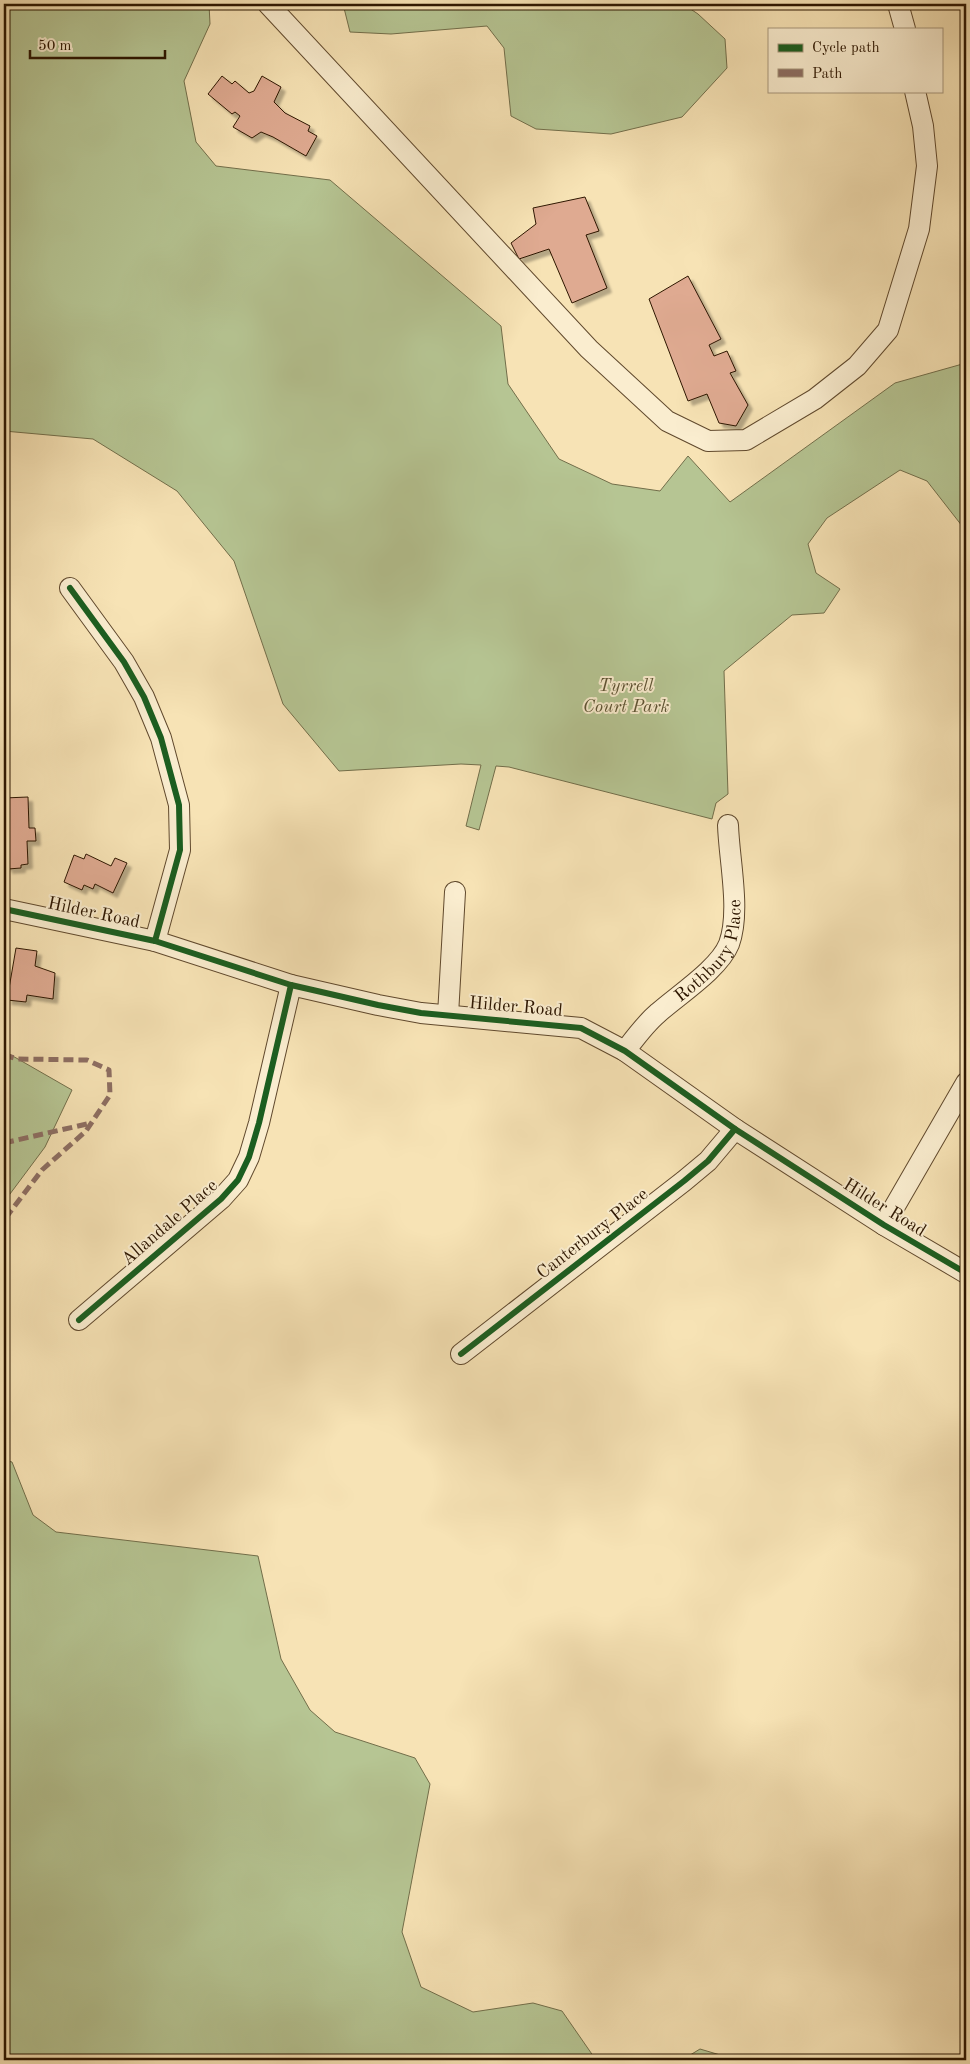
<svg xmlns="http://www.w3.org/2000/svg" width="970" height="2064" viewBox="0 0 970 2064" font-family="'Old Standard TT',serif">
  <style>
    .green { fill: #b6c593; stroke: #726e4a }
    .building { fill: #dfaa91; stroke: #2d1600; filter: url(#shadow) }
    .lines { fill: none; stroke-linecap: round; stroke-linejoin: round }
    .minor-casing { stroke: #60492d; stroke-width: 22 }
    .minor { stroke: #faedcf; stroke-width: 20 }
    .quiet { stroke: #8d6e63; stroke-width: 5; stroke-dasharray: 10 5; stroke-linecap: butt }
    .cycleway-casing { stroke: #faedcf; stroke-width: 9 }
    .cycleway { stroke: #1b5e20; stroke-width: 6 }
    .labels { text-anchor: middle; stroke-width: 4; stroke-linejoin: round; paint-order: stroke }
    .park-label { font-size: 18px; font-style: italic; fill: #5d5333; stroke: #faedcf }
    .street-label { font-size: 18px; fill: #2d1600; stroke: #faedcf }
  </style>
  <defs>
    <filter id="shadow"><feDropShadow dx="4.5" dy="4.5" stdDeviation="1" flood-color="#0004"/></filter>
  </defs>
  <rect width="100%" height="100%" fill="#f7e3b5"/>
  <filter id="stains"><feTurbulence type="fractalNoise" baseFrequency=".004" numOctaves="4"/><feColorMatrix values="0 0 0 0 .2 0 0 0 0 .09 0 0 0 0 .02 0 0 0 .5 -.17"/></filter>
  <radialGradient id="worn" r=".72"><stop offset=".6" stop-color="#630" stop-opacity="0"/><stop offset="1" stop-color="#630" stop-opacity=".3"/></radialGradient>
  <g class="green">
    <path d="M4 4H209L210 24 184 81 196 142 216 166 330 180 501 326 508 384 559 459 612 484 660 491 688 456 730 502 895 383 966 363V531L927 481 900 470 827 518 808 544 816 573 840 589 824 613 792 615 724 671 728 794 716 803 712 819 509 767 496 766 479 830 466 826 481 765 461 764 339 771 283 704 234 561 177 491 93 439 4 431Z"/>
    <path d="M343 4H683L698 14 725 39 727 68 682 117 611 134 536 129 511 116 504 48 487 26 391 34 350 32Z"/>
    <path d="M4 1051 72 1090 45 1147 4 1202Z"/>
    <path d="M4 1460 12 1462 33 1515 56 1532 258 1556 281 1659 310 1710 335 1732 415 1758 430 1784 402 1932 421 1987 473 2012 533 2003 562 2011 596 2060H4Z"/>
    <path d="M700 2049 737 2060H682Z"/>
  </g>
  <g class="building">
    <path d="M222 76 232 84 235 81 249 93 254 91 262 76 281 87 274 102 285 113 310 126 308 131 317 136 306 156 273 137 261 132 252 138 233 127 240 116 235 112 232 114 208 94Z"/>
    <path d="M585 197 599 231 586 235 607 288 572 303 549 249 519 259 511 243 536 224 533 208Z"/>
    <path d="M688 276 721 339 709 345 714 356 727 351 736 371 730 373 748 405 736 426 719 423 707 394 688 401 649 299Z"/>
    <path d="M28 797 29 828H35L36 841H27L28 864 21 865V868L8 869V866H4V798Z"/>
    <path d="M86 854 111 866 115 858 127 863 113 893 95 884 93 889 84 885 82 890 64 882 74 855 84 859Z"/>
    <path d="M16 948 37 951 35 966 55 973 53 999 27 995 26 1002 7 1000Z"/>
  </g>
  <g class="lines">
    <defs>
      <g id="minor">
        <path d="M268 4 589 349 667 421 708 441 746 440 815 399 857 366 888 330 919 229 927 166 923 126 915 91"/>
        <path d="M898 4 905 29"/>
        <path d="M70 588 124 662 144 697 161 738 179 805 180 850 155 941"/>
        <path d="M4 909 155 941 291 985 378 1005 421 1013 581 1028 625 1051 735 1129 884 1225 966 1273"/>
        <path d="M448 1015 455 892"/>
        <path id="s1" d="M625 1051C635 1038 645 1024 658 1013 678 995 719 969 729 944 741 911 729 860 728 825"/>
        <path d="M884 1225 966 1083"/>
        <path d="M79 1320 221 1199 238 1180 249 1157 259 1123 291 985"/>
        <path d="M461 1354 684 1181 708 1161 735 1129"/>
      </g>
    </defs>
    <use href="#minor" class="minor-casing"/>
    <use href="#minor" class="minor"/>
    <g class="quiet">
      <path d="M4 1055 18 1059 87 1060 109 1070 110 1095 86 1131 42 1170 4 1220"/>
      <path d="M4 1143 91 1123"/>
    </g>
    <defs>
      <g id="cycleway">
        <path d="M70 588 124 662 144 697 161 738 179 805 180 850 155 941"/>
        <path d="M4 909 155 941 291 985 378 1005 421 1013 581 1028 625 1051 735 1129 884 1225 966 1273"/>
        <path d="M79 1320 221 1199 238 1180 249 1157 259 1123 291 985"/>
        <path d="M461 1354 684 1181 708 1161 735 1129"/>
      </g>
    </defs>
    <use href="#cycleway" class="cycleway-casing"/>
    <use href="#cycleway" class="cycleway"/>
  </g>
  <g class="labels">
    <g class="park-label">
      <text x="626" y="691">Tyrrell<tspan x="626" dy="21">Court Park</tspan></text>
    </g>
    <g class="street-label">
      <text transform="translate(94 912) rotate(12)" y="6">Hilder Road</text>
      <text dy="6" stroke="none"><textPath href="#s1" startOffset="135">Rothbury Place</textPath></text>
      <text transform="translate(516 1006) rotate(5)" y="6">Hilder Road</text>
      <text transform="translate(885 1207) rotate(32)" y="6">Hilder Road</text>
      <text transform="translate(169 1222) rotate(-41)" y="6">Allandale Place</text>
      <text transform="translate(592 1233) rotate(-38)" y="6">Canterbury Place</text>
    </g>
  </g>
  <rect width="970" height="2064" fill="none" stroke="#f7e3b5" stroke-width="20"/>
  <rect x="5" y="5" width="960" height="2054" fill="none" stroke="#2d1600" stroke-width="2.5"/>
  <rect x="10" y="10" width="950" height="2044" fill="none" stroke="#2d1600"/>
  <rect x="768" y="28" width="175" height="65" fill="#faedcf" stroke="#a8977c"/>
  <rect x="778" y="44" width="25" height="8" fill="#1b5e20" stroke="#a8977c"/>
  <text x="812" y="52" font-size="15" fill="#2d1600">Cycle path</text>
  <rect x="778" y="69" width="25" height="8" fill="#8d6e63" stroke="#a8977c"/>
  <text x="812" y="78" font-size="15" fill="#2d1600">Path</text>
  <path d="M30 50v8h135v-8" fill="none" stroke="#2d1600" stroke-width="2.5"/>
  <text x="38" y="50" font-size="15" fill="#2d1600" stroke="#faedcf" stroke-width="4" paint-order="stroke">50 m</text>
  <rect width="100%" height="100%" filter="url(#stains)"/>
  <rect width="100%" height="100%" fill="url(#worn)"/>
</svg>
